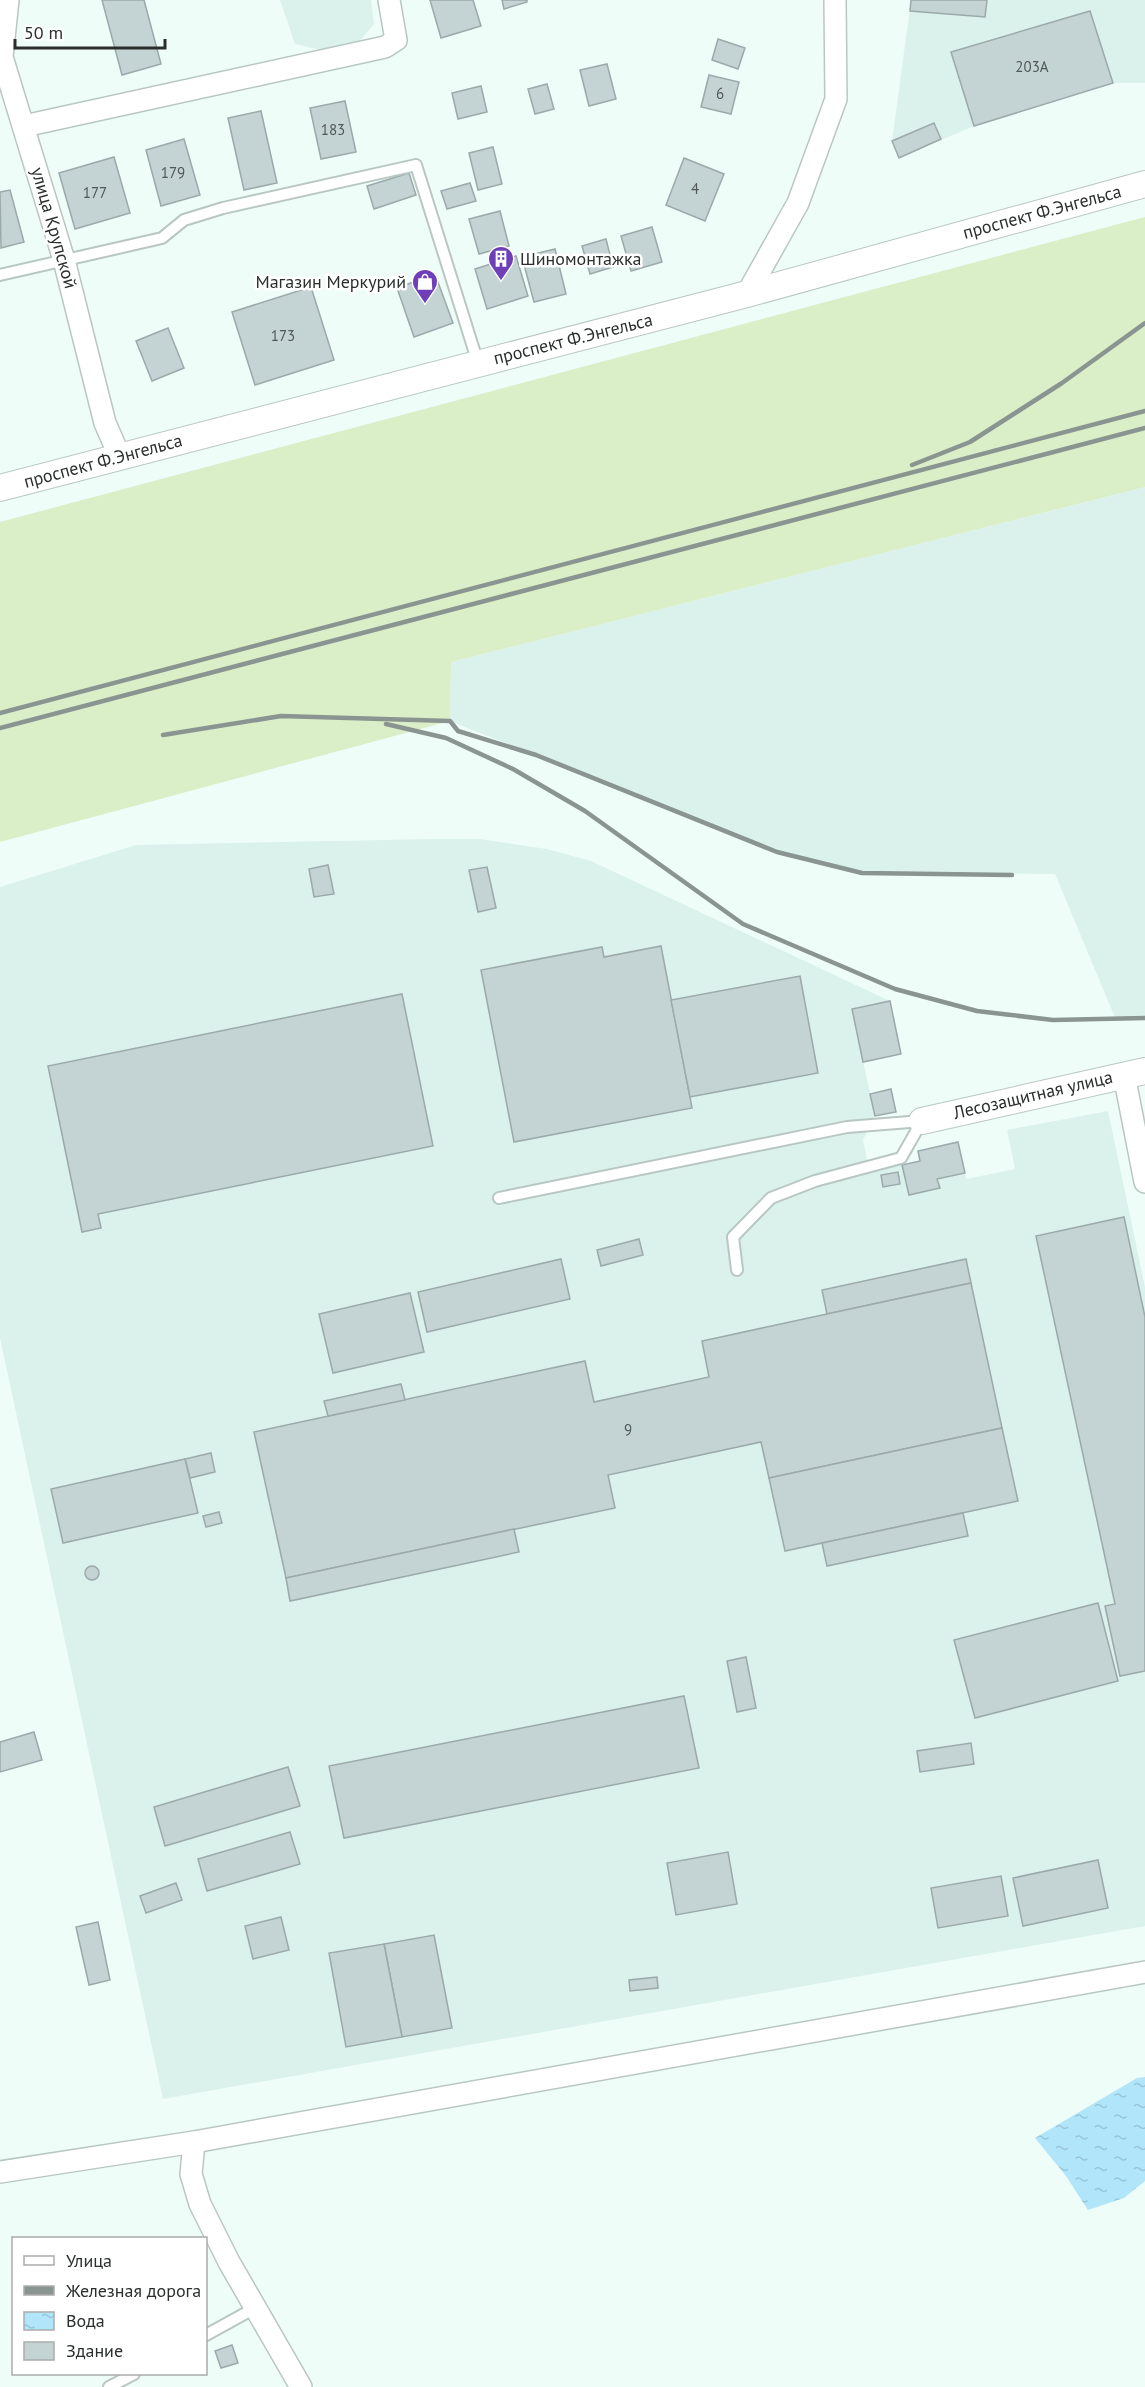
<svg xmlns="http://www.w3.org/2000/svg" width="1145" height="2387" viewBox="0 0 1145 2387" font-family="'PT Sans',sans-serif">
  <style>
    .built { fill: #dbf2ec }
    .grass { fill: #daeec7 }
    .water { fill: url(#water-ripples) }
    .building { fill: #c4d3d4; stroke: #9ba9aa; stroke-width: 1.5 }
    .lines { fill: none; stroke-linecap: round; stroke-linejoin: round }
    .service-casing { stroke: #b9c7c3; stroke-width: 14 }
    .minor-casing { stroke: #b9c7c3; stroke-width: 24 }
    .tertiary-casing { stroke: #b9c7c3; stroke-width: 28 }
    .service { stroke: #fff; stroke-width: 10 }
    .minor { stroke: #fff; stroke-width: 21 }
    .tertiary { stroke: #fff; stroke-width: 26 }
    .rail { stroke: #8a9491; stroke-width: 4.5 }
    .labels { text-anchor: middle; stroke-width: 5; stroke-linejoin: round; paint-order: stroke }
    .number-label { font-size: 15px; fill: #505857 }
    .street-label { font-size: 18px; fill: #2a2f2d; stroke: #fff }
    .poi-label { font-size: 18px; fill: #2a2f2d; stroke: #fff; text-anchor: start }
  </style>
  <defs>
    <pattern id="water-ripples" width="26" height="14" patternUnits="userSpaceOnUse" patternTransform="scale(1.5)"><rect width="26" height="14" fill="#b1e5fa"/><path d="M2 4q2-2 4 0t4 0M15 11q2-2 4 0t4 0" fill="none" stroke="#98c5d7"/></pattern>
  </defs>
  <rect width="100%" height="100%" fill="#effdf9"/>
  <g class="built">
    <path d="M280 0H371L374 24 347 56 295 44Z"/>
    <path d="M911 0H1145V83H1113L974 126 899 158 892 141Z"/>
    <path d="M1145 487V1018L1116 1020 1055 874 862 873 777 852 450 721 451 662Z"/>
    <path d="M434 839H480L547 849 591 861 890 1001 852 1010 875 1116 863 1140 870 1172 920 1161 918 1151 958 1142 966 1179 1015 1169 1007 1130 1108 1111 1145 1287V1926L163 2099 0 1338V887L136 845Z"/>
  </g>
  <path class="grass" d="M1145 217V487L451 662 450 721 0 842V522Z"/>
  <path class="water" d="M1145 2077V2181L1124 2198 1088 2210 1066 2176 1035 2138 1137 2078Z"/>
  <g class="building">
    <path d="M102 0H144L161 64 122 75Z"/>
    <path d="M430 0H473L481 26 441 38Z"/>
    <path d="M502 0H527V2L504 9Z"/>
    <path d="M911 0H987L985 17 910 11Z"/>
    <path d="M1090 11 1113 83 974 126 951 52Z"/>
    <path d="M718 39 745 48 738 69 712 60Z"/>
    <path d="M607 64 616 99 589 106 580 70Z"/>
    <path d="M709 75 739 82 731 114 701 107Z"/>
    <path d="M547 84 554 109 535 114 528 89Z"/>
    <path d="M481 86 487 112 458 119 452 93Z"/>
    <path d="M345 101 356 152 321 159 310 108Z"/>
    <path d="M261 111 277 183 244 190 228 118Z"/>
    <path d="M934 123 941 139 899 158 892 141Z"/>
    <path d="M184 139 200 195 161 206 146 150Z"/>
    <path d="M493 147 502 184 478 190 469 153Z"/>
    <path d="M114 157 130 213 75 229 59 173Z"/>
    <path d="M684 158 724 174 705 221 666 205Z"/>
    <path d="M409 173 416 195 374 209 367 186Z"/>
    <path d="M470 183 476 201 447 209 441 191Z"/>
    <path d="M10 190 24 242 1 248 0 192Z"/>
    <path d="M500 211 509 246 479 254 469 219Z"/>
    <path d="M652 227 662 262 631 271 621 236Z"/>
    <path d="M606 239 613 267 590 274 582 246Z"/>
    <path d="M555 249 566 294 534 302 522 257Z"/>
    <path d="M516 256 528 296 487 309 475 269Z"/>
    <path d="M435 274 453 323 414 337 397 288Z"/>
    <path d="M311 287 334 360 255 385 232 312Z"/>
    <path d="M168 328 184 368 152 381 136 341Z"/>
    <path d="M328 865 334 894 314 897 309 869Z"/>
    <path d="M487 867 496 908 478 912 469 870Z"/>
    <path d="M661 946 692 1108 514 1142 481 970 602 947 604 957Z"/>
    <path d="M800 976 818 1073 690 1097 671 1000Z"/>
    <path d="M402 994 433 1146 98 1214 101 1228 82 1232 48 1066Z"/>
    <path d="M890 1001 901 1054 863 1062 852 1009Z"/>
    <path d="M891 1089 896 1112 875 1116 870 1094Z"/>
    <path d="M958 1142 965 1173 937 1179 940 1188 909 1195 902 1165 920 1161 918 1151Z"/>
    <path d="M898 1172 900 1184 883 1187 881 1175Z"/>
    <path d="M1124 1217 1145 1317V1671L1120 1676 1105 1606 1115 1604 1036 1236Z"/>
    <path d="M639 1239 643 1255 601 1266 597 1250Z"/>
    <path d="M561 1259 570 1299 427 1332 418 1292Z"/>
    <path d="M966 1259 971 1283 827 1314 822 1290Z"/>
    <path d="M971 1283 1002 1428 769 1478 761 1442 608 1475 615 1508 286 1578 254 1432 585 1361 594 1402 709 1377 702 1341Z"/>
    <path d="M410 1293 424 1352 333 1373 319 1314Z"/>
    <path d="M401 1384 405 1400 328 1416 324 1401Z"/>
    <path d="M1002 1428 1018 1501 785 1551 769 1478Z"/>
    <path d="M211 1453 215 1472 190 1478 185 1459Z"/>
    <path d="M185 1459 198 1513 63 1543 51 1489Z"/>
    <path d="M219 1512 222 1523 206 1527 203 1516Z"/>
    <path d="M963 1513 968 1536 827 1566 822 1543Z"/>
    <path d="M514 1529 519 1552 290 1601 286 1578Z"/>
    <circle cx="92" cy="1573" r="7"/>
    <path d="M1098 1603 1118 1681 975 1718 954 1640Z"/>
    <path d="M746 1657 756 1708 737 1712 727 1661Z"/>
    <path d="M684 1696 699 1768 344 1838 329 1766Z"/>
    <path d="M34 1732 42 1760 0 1772V1742Z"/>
    <path d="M971 1743 974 1764 920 1772 917 1751Z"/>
    <path d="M288 1767 300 1806 165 1846 154 1807Z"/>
    <path d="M290 1832 300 1864 207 1891 198 1859Z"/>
    <path d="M728 1852 737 1904 676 1915 667 1863Z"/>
    <path d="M1098 1860 1108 1908 1023 1926 1013 1878Z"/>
    <path d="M1001 1876 1008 1916 938 1928 931 1888Z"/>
    <path d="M176 1883 182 1900 146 1913 140 1896Z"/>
    <path d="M281 1917 289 1950 253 1959 245 1926Z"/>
    <path d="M98 1922 110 1980 89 1985 76 1927Z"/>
    <path d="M434 1935 452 2028 402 2037 384 1944Z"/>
    <path d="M384 1944 402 2037 346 2047 329 1953Z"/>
    <path d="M657 1977 658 1988 630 1991 629 1980Z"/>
    <path d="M232 2345 238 2363 221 2368 215 2351Z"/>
  </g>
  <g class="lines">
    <defs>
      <g id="service">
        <path d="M0 275 162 238 184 220 223 208 416 165 478 363"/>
        <path d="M499 1198 847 1127 922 1121"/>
        <path d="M737 1270 733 1237 771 1198 815 1181 901 1158 922 1121"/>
        <path d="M206 2335 255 2308"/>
        <path d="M109 2387 134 2374"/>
      </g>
      <g id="minor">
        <path d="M8 0 2 57 64 260 105 423 119 455"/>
        <path d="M24 126 385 47 396 40 389 0"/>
        <path d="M747 294 798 203 836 99 835 0"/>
        <path d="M1124 1075 1145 1182"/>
        <path d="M194 2142 191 2174 200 2204 229 2262 301 2387"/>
        <path d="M0 2172 194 2142 1145 1972"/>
      </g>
      <g id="tertiary">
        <path d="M0 488 747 294 1145 184"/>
        <path d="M922 1121 1145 1071"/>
      </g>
    </defs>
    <use href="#service" class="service-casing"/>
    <use href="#minor" class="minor-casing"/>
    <use href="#tertiary" class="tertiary-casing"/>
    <use href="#service" class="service"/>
    <use href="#minor" class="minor"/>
    <use href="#tertiary" class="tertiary"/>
    <g class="rail">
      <path d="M912 465 970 442 1062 383 1145 323"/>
      <path d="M0 713 1145 411"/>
      <path d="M386 724 446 738 513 769 585 811 743 924 895 989 977 1011 1053 1020 1145 1018"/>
      <path d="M0 728 1145 428"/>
      <path d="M163 735 281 716 450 721 458 731 536 755 777 852 862 873 1012 875"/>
    </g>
  </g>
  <defs>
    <symbol id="building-pin" viewBox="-11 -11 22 30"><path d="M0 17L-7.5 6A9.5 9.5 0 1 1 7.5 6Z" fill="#6e3fb7" stroke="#fff"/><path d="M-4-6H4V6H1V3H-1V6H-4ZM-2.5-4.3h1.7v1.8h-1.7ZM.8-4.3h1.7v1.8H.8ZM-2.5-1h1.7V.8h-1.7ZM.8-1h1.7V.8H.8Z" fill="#fff"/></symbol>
    <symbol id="shop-pin" viewBox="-11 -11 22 30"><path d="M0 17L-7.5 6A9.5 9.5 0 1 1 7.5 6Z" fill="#6e3fb7" stroke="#fff"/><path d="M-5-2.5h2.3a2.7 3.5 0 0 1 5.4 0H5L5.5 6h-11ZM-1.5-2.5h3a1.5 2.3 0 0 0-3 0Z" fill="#fff"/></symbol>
  </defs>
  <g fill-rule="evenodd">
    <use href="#building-pin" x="486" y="244" width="30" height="40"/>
    <use href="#shop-pin" x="410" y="267" width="30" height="40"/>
  </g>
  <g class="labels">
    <g class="number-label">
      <text x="1032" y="72">203А</text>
      <text x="720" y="99">6</text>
      <text x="333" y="135">183</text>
      <text x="173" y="178">179</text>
      <text x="695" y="194">4</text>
      <text x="95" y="198">177</text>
      <text x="283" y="341">173</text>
      <text x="628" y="1435">9</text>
    </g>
    <g class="street-label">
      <text transform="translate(1042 212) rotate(-15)" y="6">проспект Ф.Энгельса</text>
      <text transform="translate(54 228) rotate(74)" y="6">улица Крупской</text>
      <text transform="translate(573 339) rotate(-14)" y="6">проспект Ф.Энгельса</text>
      <text transform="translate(103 461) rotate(-15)" y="6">проспект Ф.Энгельса</text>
      <text transform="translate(1033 1095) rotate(-13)" y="6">Лесозащитная улица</text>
    </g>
    <g class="poi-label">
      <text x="520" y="265">Шиномонтажка</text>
      <text x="406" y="288" text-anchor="end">Магазин Меркурий</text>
    </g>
  </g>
  <rect x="12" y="2237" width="195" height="138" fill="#ffffff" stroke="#aaacab" stroke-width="1.5"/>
  <rect x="24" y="2256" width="30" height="9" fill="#ffffff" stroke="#aaacab" stroke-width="1.5"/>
  <text x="66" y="2267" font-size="18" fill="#2a2f2d">Улица</text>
  <rect x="24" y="2286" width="30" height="9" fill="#8a9491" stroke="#aaacab" stroke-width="1.5"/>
  <text x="66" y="2297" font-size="18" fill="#2a2f2d">Железная дорога</text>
  <rect x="24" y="2312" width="30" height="18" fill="url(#water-ripples)" stroke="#aaacab" stroke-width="1.5"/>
  <text x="66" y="2327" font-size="18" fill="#2a2f2d">Вода</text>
  <rect x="24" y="2342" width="30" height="18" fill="#c4d3d4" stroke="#aaacab" stroke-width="1.5"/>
  <text x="66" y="2357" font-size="18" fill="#2a2f2d">Здание</text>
  <path d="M15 39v9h150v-9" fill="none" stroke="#2a2f2d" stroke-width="3"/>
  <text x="24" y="39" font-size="18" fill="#2a2f2d" stroke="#ffffff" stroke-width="4.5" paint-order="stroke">50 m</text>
</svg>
